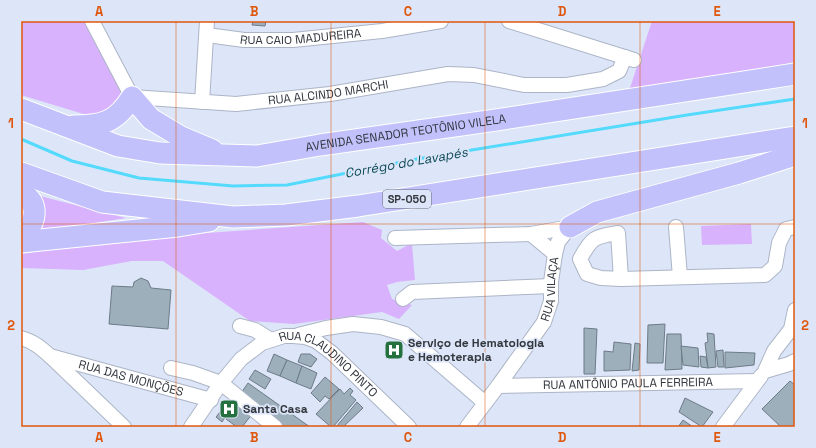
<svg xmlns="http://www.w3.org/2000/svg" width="816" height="448" viewBox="0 0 816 448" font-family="'Space Grotesk',sans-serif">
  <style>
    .green { fill: #d9b2fe }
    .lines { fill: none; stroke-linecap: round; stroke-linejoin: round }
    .stream { stroke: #53dafd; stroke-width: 3 }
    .building { fill: #9eafbc; stroke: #6c7b87 }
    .minor-casing { stroke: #acb5c6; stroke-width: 16 }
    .highway-casing { stroke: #fff; stroke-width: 23 }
    .minor { stroke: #fff; stroke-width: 14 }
    .highway { stroke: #c2c1fc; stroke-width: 21 }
    .grid { fill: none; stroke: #df570e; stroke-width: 1; stroke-opacity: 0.55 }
    .labels { text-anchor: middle; stroke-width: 3.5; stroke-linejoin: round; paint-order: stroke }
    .shield { fill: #dde6f8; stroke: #666c76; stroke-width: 1 }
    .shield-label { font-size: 11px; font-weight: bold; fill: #33373e }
    .street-label { font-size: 12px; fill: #33373e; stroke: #dde6f8 }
    .poi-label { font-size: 12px; font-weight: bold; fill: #33373e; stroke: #dde6f8; text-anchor: start }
    .water-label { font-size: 13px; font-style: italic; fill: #0f4a58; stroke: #dde6f8 }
    .neatline { fill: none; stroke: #df570e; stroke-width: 1.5 }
    .grid-label { font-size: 13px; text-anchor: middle; font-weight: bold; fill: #df570e }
  </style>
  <rect width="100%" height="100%" fill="#dde6f8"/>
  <g class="green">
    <path d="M21 21H85L121 84 120 101 109 112 90 116 21 95Z"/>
    <path d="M652 21H795V62L646 90 629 91Z"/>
    <path d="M40 196 126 218 27 234 43 215Z"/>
    <path d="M363 222 382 230 381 238 397 251 412 243 415 280 397 282 387 285 392 299 412 305 399 319 382 312 294 324 250 321 163 261H132L83 270 21 268V254L134 238Z"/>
    <path d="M751 224 752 244 702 245 701 226Z"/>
  </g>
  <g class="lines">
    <path class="stream" d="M21 139 72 161 139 178 233 186 287 185 417 159 687 115 795 99"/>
  </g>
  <g class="building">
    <path d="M253 21H266L265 26 252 25Z"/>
    <path d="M141 278 148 281 151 288 171 290 168 329 109 324 112 286 133 287 134 282Z"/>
    <path d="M665 324 663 363H647L648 325Z"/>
    <path d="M584 328 597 329 595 374H584Z"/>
    <path d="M707 333 714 334 716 367 708 368 705 343 708 342Z"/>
    <path d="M667 334H681L682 369 665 370Z"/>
    <path d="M614 342 631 344 630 370 604 371V351L613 352Z"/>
    <path d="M635 343 640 344 639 370 632 371Z"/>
    <path d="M681 346 698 348 699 367 683 365Z"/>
    <path d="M723 350 724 367H718L716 351Z"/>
    <path d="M725 352 755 353 754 365 725 368Z"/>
    <path d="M274 354 287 360 280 376 267 371Z"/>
    <path d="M301 354H310L317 359 311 367 298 362Z"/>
    <path d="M700 356 706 357 708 368 701 367Z"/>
    <path d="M287 360 302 366 296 383 280 376Z"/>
    <path d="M302 366 317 373 311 389 296 383Z"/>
    <path d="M255 370 271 379 265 389 249 379Z"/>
    <path d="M325 377 339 389 329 399 325 396 320 402 311 393Z"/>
    <path d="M790 381 795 385V427H781L762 409Z"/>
    <path d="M248 383 310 427H280L239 396Z"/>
    <path d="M350 388 353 391 350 395 356 400 333 427H331L316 414 340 389 344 394Z"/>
    <path d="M685 398 713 412 702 427 679 412Z"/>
    <path d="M239 402 253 413 242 427H237L226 419Z"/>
    <path d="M357 402 363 408 343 427H336Z"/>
    <path d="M220 412 226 416 222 422 216 417Z"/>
    <path d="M683 420 693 427H678Z"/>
  </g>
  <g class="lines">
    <defs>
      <g id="minor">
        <path id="s1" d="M92 21 132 97 236 104 330 94 448 74 474 75 524 85H567L603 79 619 71 625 57"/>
        <path d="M509 21 634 60"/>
        <path id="s2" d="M207 35 244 40H293L382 31 441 21"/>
        <path d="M202 102 207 21"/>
        <path d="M676 227 680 277"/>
        <path d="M531 234 555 254"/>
        <path d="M395 238 531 234 570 227"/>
        <path d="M621 279 618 233C594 237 592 237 580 259L587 274 601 278 621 279 765 275 775 266 779 243 786 229 795 227"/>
        <path d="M403 299 412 292 551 286"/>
        <path d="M795 310 791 329 774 351 765 371 789 364 795 361"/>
        <path d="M240 326 255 330 271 340"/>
        <path d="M298 335 326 328 353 324 381 327 405 334 485 403"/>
        <path d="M21 338C33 341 41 348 50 356L124 427"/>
        <path id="s3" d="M50 356 211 400"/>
        <path d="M171 368 193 373 221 383 275 427"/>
        <path id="s4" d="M498 386 757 381"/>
        <path id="s5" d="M191 427 221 383 241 359 262 343 284 336H293L305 337 316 341 332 353 409 427"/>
        <path id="s6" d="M467 427 498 386 544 322 551 301V282L555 254 558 242 570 227"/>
        <path d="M723 427 761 376"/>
      </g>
      <g id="highway">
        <path id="s7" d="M21 109 118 146 160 153 257 156 320 145 496 120 795 74"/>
        <path d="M73 126C101 126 116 123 132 97L151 119 181 137 212 150"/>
        <path d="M21 173 102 202 233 217 286 215 358 206 795 137"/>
        <path d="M21 192C41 204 36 224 21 237"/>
        <path d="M570 227 597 212 739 173 795 155"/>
        <path d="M21 242 178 226 209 221"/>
      </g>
    </defs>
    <use href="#minor" class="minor-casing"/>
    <use href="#highway" class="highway-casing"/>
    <use href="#minor" class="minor"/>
    <use href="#highway" class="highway"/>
  </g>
  <path class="grid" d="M176 21V427M331 21V427M485 21V427M640 21V427M21 224H795"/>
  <defs>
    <symbol id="hospital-square" viewBox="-11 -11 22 22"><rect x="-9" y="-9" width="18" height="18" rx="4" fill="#24703e" stroke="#dde6f8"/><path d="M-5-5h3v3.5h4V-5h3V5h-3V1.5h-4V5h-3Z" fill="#fff"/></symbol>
  </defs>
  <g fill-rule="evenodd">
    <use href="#hospital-square" x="383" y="339" width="22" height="22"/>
    <use href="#hospital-square" x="218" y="398" width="22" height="22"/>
  </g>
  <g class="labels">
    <rect class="shield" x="383" y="190" width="48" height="18" rx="3"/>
    <g class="shield-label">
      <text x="407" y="203">SP-050</text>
    </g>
    <g class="street-label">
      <text dy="4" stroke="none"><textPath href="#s2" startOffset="94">RUA CAIO MADUREIRA</textPath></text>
      <text dy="4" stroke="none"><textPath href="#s1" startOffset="283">RUA ALCINDO MARCHI</textPath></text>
      <text dy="4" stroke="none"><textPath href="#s7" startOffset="394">AVENIDA SENADOR TEOTÔNIO VILELA</textPath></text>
      <text dy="4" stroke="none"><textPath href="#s6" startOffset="164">RUA VILAÇA</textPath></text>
      <text dy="4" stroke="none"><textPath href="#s5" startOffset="188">RUA CLAUDINO PINTO</textPath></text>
      <text dy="4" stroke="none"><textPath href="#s3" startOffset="84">RUA DAS MONÇÕES</textPath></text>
      <text dy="4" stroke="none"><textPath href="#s4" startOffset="130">RUA ANTÔNIO PAULA FERREIRA</textPath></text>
    </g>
    <g class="poi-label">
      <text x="408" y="347">Serviço de Hematologia<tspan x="408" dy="14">e Hemoterapia</tspan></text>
      <text x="243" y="413">Santa Casa</text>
    </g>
    <g class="water-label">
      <text transform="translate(406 162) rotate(-10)" y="5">Corrégo do Lavapés</text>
    </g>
  </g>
  <rect width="816" height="448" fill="none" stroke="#dde6f8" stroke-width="44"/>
  <rect x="22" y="22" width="772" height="404" class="neatline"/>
  <g class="grid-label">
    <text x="99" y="16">A</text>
    <text x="254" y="16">B</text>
    <text x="408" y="16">C</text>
    <text x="562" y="16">D</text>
    <text x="717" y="16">E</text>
    <text x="11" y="128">1</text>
    <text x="805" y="128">1</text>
    <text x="11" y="330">2</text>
    <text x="805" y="330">2</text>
    <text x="99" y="442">A</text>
    <text x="254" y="442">B</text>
    <text x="408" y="442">C</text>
    <text x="562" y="442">D</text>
    <text x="717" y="442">E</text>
  </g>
</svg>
